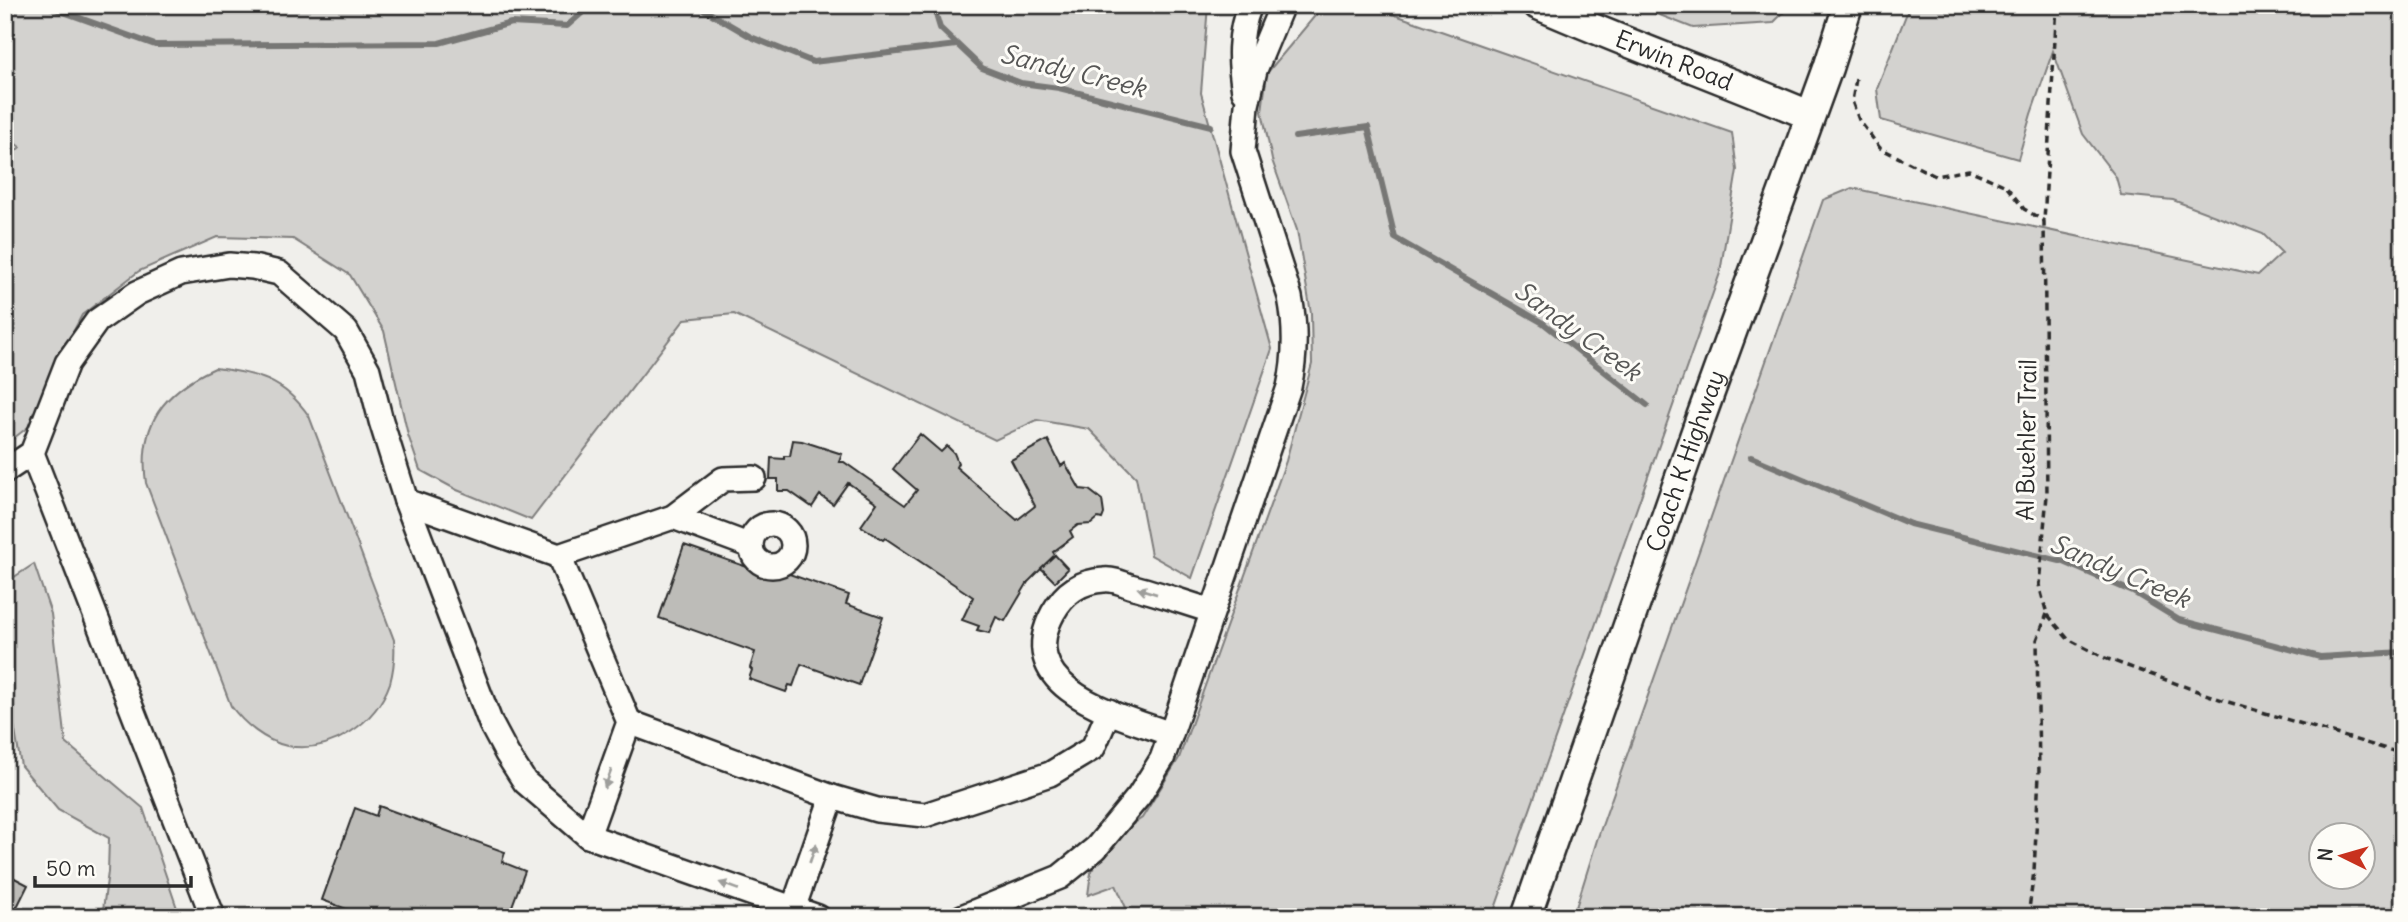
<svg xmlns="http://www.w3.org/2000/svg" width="2408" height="922" viewBox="0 0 2408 922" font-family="Delius,sans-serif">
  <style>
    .green { fill: #d3d2cf; stroke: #7f7e7d; stroke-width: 2; fill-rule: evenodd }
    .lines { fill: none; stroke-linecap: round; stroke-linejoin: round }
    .stream { stroke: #777775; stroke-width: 6 }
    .building { fill: #bdbcb8; stroke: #2b2b2b; stroke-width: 2 }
    .minor-casing { stroke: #2b2b2b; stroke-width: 28 }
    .major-casing { stroke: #2b2b2b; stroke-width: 33 }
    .path { stroke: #2b2b2b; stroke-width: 3.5; stroke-dasharray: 7 5; stroke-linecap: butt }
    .minor { stroke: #fdfcf7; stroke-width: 23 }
    .major { stroke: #fdfcf7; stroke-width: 28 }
    .oneway { fill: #9e9e9b }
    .labels { text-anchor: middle; stroke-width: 6; stroke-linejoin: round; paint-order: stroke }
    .street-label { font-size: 24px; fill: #2b2b2b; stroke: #fdfcf7 }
    .water-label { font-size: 26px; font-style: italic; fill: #575756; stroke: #fdfcf7 }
  </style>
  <rect width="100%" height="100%" fill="#f0efeb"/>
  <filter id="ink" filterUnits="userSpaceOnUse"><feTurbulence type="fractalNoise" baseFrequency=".0143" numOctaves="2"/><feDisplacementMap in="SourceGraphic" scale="14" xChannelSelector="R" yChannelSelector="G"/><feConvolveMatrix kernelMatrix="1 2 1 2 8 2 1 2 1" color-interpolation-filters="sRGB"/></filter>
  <g filter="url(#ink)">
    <g class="green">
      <path d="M5 5H1208L1201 93 1272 349 1192 578 1151 555 1136 477 1089 429 1037 420 995 440 734 314 685 319 531 520 457 490 420 470 408 435 384 331 350 275 293 239 217 237 139 271 82 315 56 365 32 424 5 445V161L20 147 5 136Z"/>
      <path d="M1324 5 1381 10 1732 133 1737 170 1720 273 1492 917H1130L1116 885 1088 895 1091 872 1111 839 1142 818 1179 758 1286 461 1312 364 1311 313 1297 230 1272 160 1262 111 1267 73Z"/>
      <path d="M1634 5H1791L1773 23 1693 28Z"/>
      <path d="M1910 5H2403V917H1573L1597 840 1823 200 1852 188 2258 275 2282 253 2263 234 2173 200 2121 195 2116 177 2083 134 2053 51 2031 114 2018 159 1881 120 1877 89ZM2362 834V876H2320V834Z"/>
      <path d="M215 368C257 373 284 380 309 416L394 640C395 654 394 669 390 683 376 723 331 754 287 746 265 741 244 724 231 706L146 483C138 425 163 391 215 368Z"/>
      <path d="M34 564 51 614 66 743 143 808 180 917H102L108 872 109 838 58 810 21 766 5 673V583Z"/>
    </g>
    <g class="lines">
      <g class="stream">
        <path d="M44 5 155 45 439 43 511 23 567 26 591 5"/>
        <path d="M696 5 751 37 813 62 957 45"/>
        <path d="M933 5 940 28 982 68 1021 83 1059 88 1211 126"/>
        <path d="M1295 137 1368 127 1395 238 1543 323 1647 405"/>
        <path d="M1751 457 1910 524 2064 562 2133 592 2179 620 2320 657 2403 652"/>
      </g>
    </g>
    <g class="building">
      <path d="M920 434 941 452 947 446 954 453 958 463 956 467 1017 520 1035 506 1011 460 1048 440 1061 466 1065 463 1080 489 1089 490 1102 500 1104 514 1102 519 1098 518 1091 524 1078 525 1070 531 1073 537 1053 552 1055 555 1028 582 1005 621 996 617 989 633 977 630 979 626 962 620 973 597 885 538 883 540 861 526 877 503 848 483 833 504 820 495 812 507 789 491H778V479H770L771 458 784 459V456H790L793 440 802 441 842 454 839 462H844L905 505 917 490 893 469Z"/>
      <path d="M684 545 779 578 781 571 849 595 846 604 883 617 859 685 801 664 793 686 789 685 786 692 749 679 752 670 750 668 755 652 659 618Z"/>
      <path d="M1055 555 1068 569 1055 582 1041 568Z"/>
      <path d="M379 806 505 852 502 862 525 871 508 917H368L322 900 355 808 376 816Z"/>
      <path d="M5 873 28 885 12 917H5Z"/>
      <path d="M331 911 347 917H329Z"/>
    </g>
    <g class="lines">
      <defs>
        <g id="minor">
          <path d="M1244 91C1239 62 1238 33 1250 5"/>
          <path d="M32 453 213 917"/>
          <path d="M5 471 32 453 67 363 97 321 137 293 181 273 229 265 253 267 279 273 346 331 368 370 381 421 406 501 491 724 507 754 525 782 588 836 818 917"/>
          <path d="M406 501 559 556 629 722 588 836"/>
          <path d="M673 517 751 546"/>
          <circle cx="772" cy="545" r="21"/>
          <path d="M559 556 673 517 723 479 754 478"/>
          <path d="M629 722 832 797 877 810 925 815 1050 774 1093 748 1109 711"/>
          <path d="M1171 734C1121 716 1011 690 1053 613 1064 593 1081 581 1104 580 1113 579 1122 583 1130 586 1158 593 1185 603 1212 611"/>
          <path d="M793 909 832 797"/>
          <path d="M962 917 1060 877 1096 848 1139 796 1162 759 1171 734 1289 387C1296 356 1296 328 1290 297L1243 151 1247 105 1255 70 1282 5"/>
        </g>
        <g id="major">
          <path id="s1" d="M1538 5C1627 44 1719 77 1809 115"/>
          <path id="s2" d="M1526 917 1701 417 1828 68 1848 5"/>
        </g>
      </defs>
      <use href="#minor" class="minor-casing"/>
      <use href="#major" class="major-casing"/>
      <g class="path">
        <path d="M2057 5 2044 221 2047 495 2039 585 2047 614 2068 639 2105 658 2225 701 2403 754"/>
        <path d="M1856 79 1852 101 1859 120 1880 148 1935 176 1969 170 2006 186 2024 209 2044 221"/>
        <path d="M2028 917 2034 871 2039 775 2037 640 2047 614"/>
      </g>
      <use href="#minor" class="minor"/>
      <use href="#major" class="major"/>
    </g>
    <defs><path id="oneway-solid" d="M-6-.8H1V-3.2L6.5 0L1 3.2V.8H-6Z" transform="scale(1.75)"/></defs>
    <g class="oneway">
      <use href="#oneway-solid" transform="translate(1147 591) rotate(-163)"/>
      <use href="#oneway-solid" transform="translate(608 779) rotate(110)"/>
      <use href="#oneway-solid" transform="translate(813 853) rotate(-71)"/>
      <use href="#oneway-solid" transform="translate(729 886) rotate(-160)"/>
    </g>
  </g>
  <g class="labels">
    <g class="street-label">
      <text dy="8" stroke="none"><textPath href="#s1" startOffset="147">Erwin Road</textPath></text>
      <text transform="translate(2027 440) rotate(-89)" y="8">Al Buehler Trail</text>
      <text dy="8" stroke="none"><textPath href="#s2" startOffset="483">Coach K Highway</textPath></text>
    </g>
    <g class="water-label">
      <text transform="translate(1073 71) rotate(14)" y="9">Sandy Creek</text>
      <text transform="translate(1578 331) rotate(36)" y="9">Sandy Creek</text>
      <text transform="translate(2120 571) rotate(23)" y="9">Sandy Creek</text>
    </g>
  </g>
  <rect width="2408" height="922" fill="none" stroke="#fdfcf7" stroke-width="28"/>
  <rect x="14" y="14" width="2380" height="894" fill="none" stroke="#2b2b2b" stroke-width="2.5" filter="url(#ink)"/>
  <g transform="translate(2342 856) rotate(275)"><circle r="33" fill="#fdfcf7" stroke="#a9a8a5" stroke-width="2"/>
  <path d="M0-5L12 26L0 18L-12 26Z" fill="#c8321e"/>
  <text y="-10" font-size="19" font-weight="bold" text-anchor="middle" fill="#2b2b2b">N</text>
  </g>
  <path d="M35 876v10h156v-10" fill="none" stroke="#2b2b2b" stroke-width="3.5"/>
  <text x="46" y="876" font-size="21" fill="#2b2b2b" stroke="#fdfcf7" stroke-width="5" paint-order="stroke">50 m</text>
</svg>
